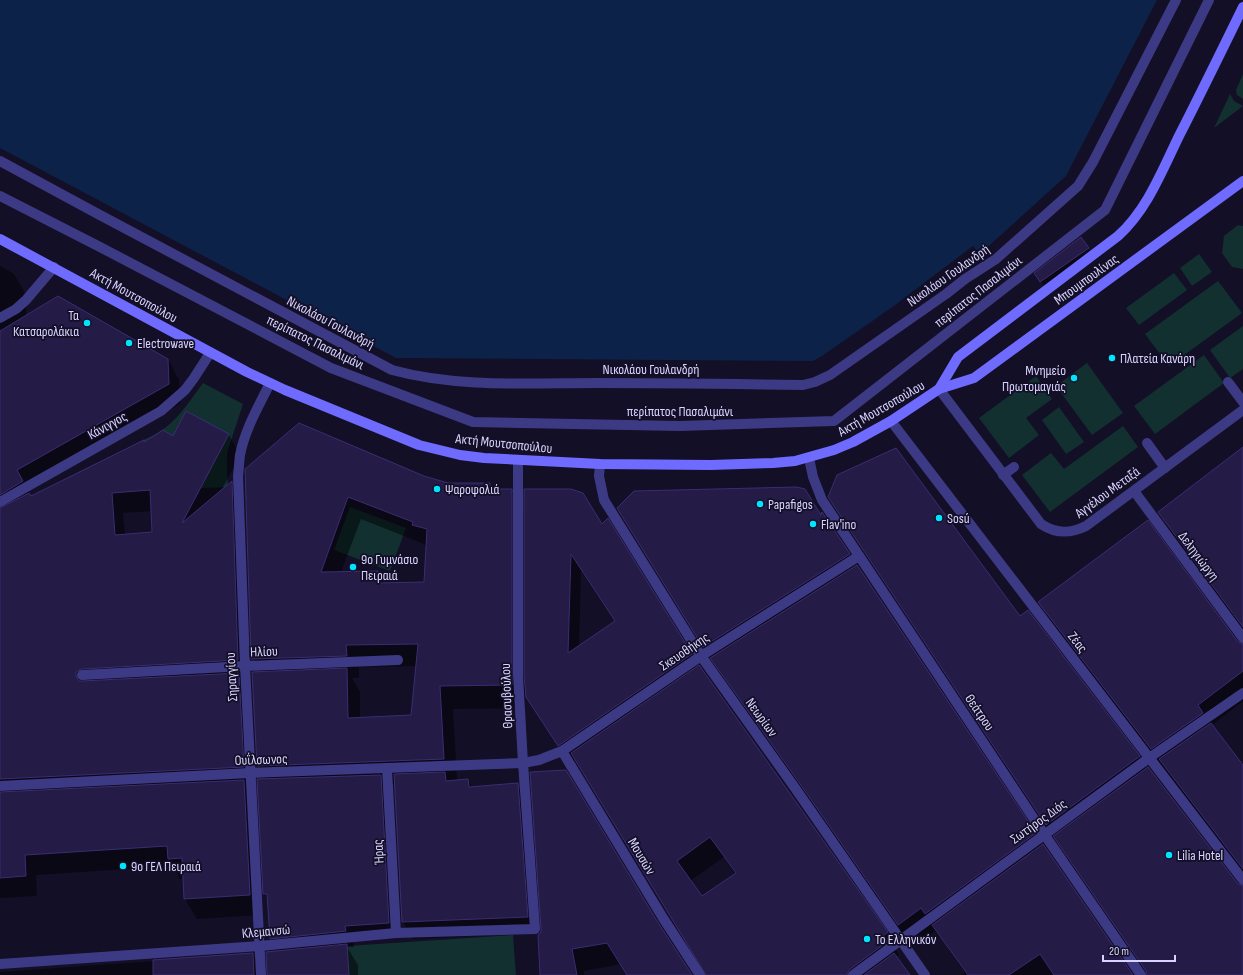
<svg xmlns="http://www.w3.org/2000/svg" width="1243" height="975" viewBox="0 0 1243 975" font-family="'Sofia Sans Condensed',sans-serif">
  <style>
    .green { fill: #12302f }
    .water { fill: #0c2248 }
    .shadow { fill: #0007; fill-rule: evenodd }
    .building { fill: #241b47; stroke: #3b2d73; fill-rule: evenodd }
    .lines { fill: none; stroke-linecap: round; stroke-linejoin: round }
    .street { stroke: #3d3a85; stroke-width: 10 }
    .secondary { stroke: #6f6bff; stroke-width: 10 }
    .poi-dot { fill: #00e5ff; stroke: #130f26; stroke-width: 1.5 }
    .labels { text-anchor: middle; stroke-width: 3.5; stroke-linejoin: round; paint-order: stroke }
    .street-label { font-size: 14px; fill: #d9d4ff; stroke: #130f26 }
    .poi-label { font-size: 14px; fill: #d9d4ff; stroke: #130f26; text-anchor: start }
  </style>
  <rect width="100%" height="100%" fill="#130f26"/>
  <g class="green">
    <path d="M1243 74V99L1237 95 1236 90Z"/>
    <path d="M1230 94 1234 101 1243 106 1214 128Z"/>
    <path d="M1238 225 1243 226V269L1232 267 1222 253 1224 236Z"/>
    <path d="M1199 254 1212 272 1192 286 1180 268Z"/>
    <path d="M1174 273 1187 290 1139 325 1126 308Z"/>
    <path d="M1218 281 1242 313 1169 366 1145 334Z"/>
    <path d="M1243 326V369L1230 378 1210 350Z"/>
    <path d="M1204 355 1224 383 1155 434 1134 406Z"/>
    <path d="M1087 363 1123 413 1092 435 1056 386Z"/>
    <path d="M1036 376 1052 399 1026 418 1039 435 1009 458 979 418Z"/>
    <path d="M203 383 243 404 227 453V475L228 487 150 490 143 440C173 429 185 407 203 383Z"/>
    <path d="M1059 407 1084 442 1066 454 1042 420Z"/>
    <path d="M1123 426 1138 447 1050 512 1022 475 1051 453 1064 469Z"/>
    <path d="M350 507 406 528 390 571 334 550Z"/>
    <path d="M513 935 516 975H349L347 946Z"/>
  </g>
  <path class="water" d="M0 0H1157L1066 176 980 254 973 246 891 308 822 356 813 361 396 358 0 148Z"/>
  <g class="shadow">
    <path d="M1081 238 1091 254 1044 286 1039 279Z"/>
    <path d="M0 266 14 274 26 295V316L168 359 179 380 180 404 28 490 31 497 144 443 174 437 187 413 229 435 240 455 221 491 231 482 243 502 249 680 261 915 197 919 185 899 184 879H180L173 866 36 875 37 896 0 898ZM152 511 153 533 125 535 123 513Z"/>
    <path d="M1243 448V630L1172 534 1159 513Z"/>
    <path d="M246 470 424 477 448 484H490L494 490H511L526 516 601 526 607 520 698 667 887 933 899 955 896 957 909 975H707L576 760 569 764 538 716 527 697 526 689H525V708L453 709 457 781 468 780 472 787 517 784 527 801 537 933 413 939 403 922 395 784 385 785 389 791 397 938 353 941 354 947H347L358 965V975H268L278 952 271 938 269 901 264 894 266 780 258 766 260 673 252 659ZM361 519 424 544 427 548 424 583 384 584 378 572H341ZM581 571 615 622 579 646ZM417 666 412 715 360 718V692L352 678H359V667ZM724 857 735 874 702 897 690 881Z"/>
    <path d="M829 497 1020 618 1028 612 1139 757 1146 769 1237 885 1243 887V975H1148L1067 858 1058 842 1057 843 840 516Z"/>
    <path d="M618 509 821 517 849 554 1042 846 1132 975H961L965 973 940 936 939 937 935 931 912 947 718 671Z"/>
    <path d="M1040 603 1243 645V701L1212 725 1242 766 1243 765V873L1172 781 1165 769 1164 770 1052 624Z"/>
    <path d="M657 922 691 975H626V973L621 964 584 971V975H541L539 935Z"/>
    <path d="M253 954 264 975H0V972Z"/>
  </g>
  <g class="building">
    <path d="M1081 237 1089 248 1040 282 1034 273Z"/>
    <path d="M58 296 168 359 169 384 17 470 23 481 0 495V331Z"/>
    <path d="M186 411 229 434 182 523 232 481 238 660 82 669 76 672V676L79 681H82L239 673 244 767 0 779V508L29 493 31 496 144 440V442L163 430 173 436ZM150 490 152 532 115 535 112 493Z"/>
    <path d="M299 423 424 476 448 483H490V489H512V685L440 686 444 759 257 766 252 672 347 668 348 718 411 715 418 644 346 645 347 656 251 659 245 469ZM348 497 413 522 412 525 427 529 424 582 378 583V571L321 572Z"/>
    <path d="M1243 447V627L1158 512Z"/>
    <path d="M896 448 1020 616 1028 610 1140 756 1046 825 828 497 837 475Z"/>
    <path d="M797 487 805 489 821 515 822 512 850 554 703 647 617 508 634 491Z"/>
    <path d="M524 489H571L583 493 602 524 608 518 692 654 558 746 526 697 524 674ZM571 554 615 621 568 653Z"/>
    <path d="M1148 520 1238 642 1243 644V671L1198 705 1203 713 1151 749 1038 602Z"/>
    <path d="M857 565 1036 833 925 914 921 908 898 925 798 781 710 658Z"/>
    <path d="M699 665 888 932 883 936 887 942 849 970 847 975H706L571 753ZM710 837 736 873 702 896 677 861Z"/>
    <path d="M1211 723 1243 765V869L1159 759Z"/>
    <path d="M1148 767 1238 884 1243 886V975H1147L1146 971 1053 836Z"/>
    <path d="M566 770 657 921 692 975H627L607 943 572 949 577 975H540L538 935 541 932V929L530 772Z"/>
    <path d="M445 772 446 781 468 779 469 787 518 783 528 917 402 922 394 774Z"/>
    <path d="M381 775 389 923 345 926 346 931 270 939 267 894H263L257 779Z"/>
    <path d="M244 780 250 895 184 899 182 858 168 859 167 846 25 855 26 876 0 878V792Z"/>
    <path d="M1043 844 1133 975H1054L1040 954 1009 975H968L932 925Z"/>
    <path d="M347 944 349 975H267L266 952Z"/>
    <path d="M253 953 254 975H153V960Z"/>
    <path d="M894 953 910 975H864Z"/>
  </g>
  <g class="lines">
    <g class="street">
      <path d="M0 161 98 214 392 370C458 388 529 383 597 383 665 383 734 384 803 385L815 382 830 375 946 294 965 279 996 259 1078 186 1093 162 1176 0"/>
      <path d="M0 196 100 247 331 368 473 422 680 426 834 421 1105 210 1209 0"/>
      <path d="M0 318 16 309 26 300 54 267"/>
      <path d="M1228 382 1243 402"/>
      <path d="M939 389 1041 524C1056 534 1070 534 1086 526L1243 410"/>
      <path d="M891 421 1243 880"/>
      <path d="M1147 443 1165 468"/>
      <path d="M809 458 813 477 822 500 1044 834 1141 975"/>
      <path d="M600 464 599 476 604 500 701 656 793 785 925 975"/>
      <path d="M1003 475 1014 467"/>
      <path d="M1134 491 1243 638"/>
      <path d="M0 502 161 411 185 390 194 378 210 353"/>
      <path d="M82 675 245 666 398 660"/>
      <path d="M562 751 663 918 700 975"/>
      <path d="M387 769 396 933"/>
      <path d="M0 786 250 773 523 763 539 760 562 751 701 656 859 556"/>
      <path d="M0 964 260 946 396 933 535 929 523 763 518 674V461"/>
      <path d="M261 975 245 666 238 476C239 469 239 462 240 455 245 429 259 406 270 383"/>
      <path d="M853 975 1149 758 1243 693"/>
    </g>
    <g class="secondary">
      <path d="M0 239 247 372 285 390 419 445 460 455 484 458 600 464 711 465 773 463 795 461 834 450 853 442 891 421 939 389 974 378 1243 181"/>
      <path d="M939 389 958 357 1118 236C1147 210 1162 171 1179 136 1201 93 1222 50 1243 7"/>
    </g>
  </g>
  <g class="poi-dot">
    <circle cx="87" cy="323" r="4"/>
    <circle cx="129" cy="343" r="4"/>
    <circle cx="1112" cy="358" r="4"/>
    <circle cx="1074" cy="378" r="4"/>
    <circle cx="437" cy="489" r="4"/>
    <circle cx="760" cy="504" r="4"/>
    <circle cx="939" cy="518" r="4"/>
    <circle cx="813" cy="524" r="4"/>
    <circle cx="353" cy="567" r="4"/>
    <circle cx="1169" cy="855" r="4"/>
    <circle cx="123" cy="866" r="4"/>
    <circle cx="867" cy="939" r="4"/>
  </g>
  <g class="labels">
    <g class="street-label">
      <text transform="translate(948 275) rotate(-35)" y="5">Νικολάου Γουλανδρή</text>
      <text transform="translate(1086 279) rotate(-36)" y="5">Μπουμπουλίνας</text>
      <text transform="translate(978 291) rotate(-38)" y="5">περίπατος Πασαλιμάνι</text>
      <text transform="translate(134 295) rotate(29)" y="5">Ακτή Μουτσοπούλου</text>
      <text transform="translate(331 322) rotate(28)" y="5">Νικολάου Γουλανδρή</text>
      <text transform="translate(316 342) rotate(26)" y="5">περίπατος Πασαλιμάνι</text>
      <text x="651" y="374">Νικολάου Γουλανδρή</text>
      <text transform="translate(881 408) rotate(-30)" y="5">Ακτή Μουτσοπούλου</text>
      <text x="680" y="416">περίπατος Πασαλιμάνι</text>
      <text transform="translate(107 425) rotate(-29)" y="5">Κάνιγγος</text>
      <text transform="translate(504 443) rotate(6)" y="5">Ακτή Μουτσοπούλου</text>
      <text transform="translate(1107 492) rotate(-36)" y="5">Αγγέλου Μεταξά</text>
      <text transform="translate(1199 556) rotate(53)" y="5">Δεληγιώργη</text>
      <text transform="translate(1078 642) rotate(52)" y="5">Ζέας</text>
      <text transform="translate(264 651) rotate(-2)" y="5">Ηλίου</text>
      <text transform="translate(684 651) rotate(-34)" y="5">Σκευοθήκης</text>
      <text transform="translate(231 677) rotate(-93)" y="5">Σηραγγίου</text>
      <text transform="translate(506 696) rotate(-92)" y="5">Θρασυβούλου</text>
      <text transform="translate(980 712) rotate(56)" y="5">Θεάτρου</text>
      <text transform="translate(762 717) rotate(54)" y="5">Νεωρίων</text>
      <text transform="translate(261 759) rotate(-2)" y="5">Ουΐλσωνος</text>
      <text transform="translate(1038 821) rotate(-36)" y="5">Σωτήρος Διός</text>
      <text transform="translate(378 852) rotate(-93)" y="5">Ήρας</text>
      <text transform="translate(642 856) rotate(59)" y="5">Μουσών</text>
      <text transform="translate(266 931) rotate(-5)" y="5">Κλεμανσώ</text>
    </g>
    <g class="poi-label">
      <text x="79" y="320" text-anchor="end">Τα<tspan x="79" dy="16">Κατσαρολάκια</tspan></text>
      <text x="137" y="348">Electrowave</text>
      <text x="1120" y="363">Πλατεία Κανάρη</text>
      <text x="1066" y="375" text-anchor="end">Μνημείο<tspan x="1066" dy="16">Πρωτομαγιάς</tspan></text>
      <text x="445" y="494">Ψαροφολιά</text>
      <text x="768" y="509">Papafigos</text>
      <text x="947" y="523">Sosú</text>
      <text x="821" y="529">Flav'ino</text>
      <text x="361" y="564">9ο Γυμνάσιο<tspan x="361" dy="16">Πειραιά</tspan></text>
      <text x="1177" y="860">Lilia Hotel</text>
      <text x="131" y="871">9ο ΓΕΛ Πειραιά</text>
      <text x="875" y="944">Το Ελληνικόν</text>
    </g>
  </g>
  <path d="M1103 955v6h72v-6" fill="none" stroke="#d9d4ff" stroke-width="2"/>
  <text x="1109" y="955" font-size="12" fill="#d9d4ff" stroke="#130f26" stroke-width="3" paint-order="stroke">20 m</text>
</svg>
